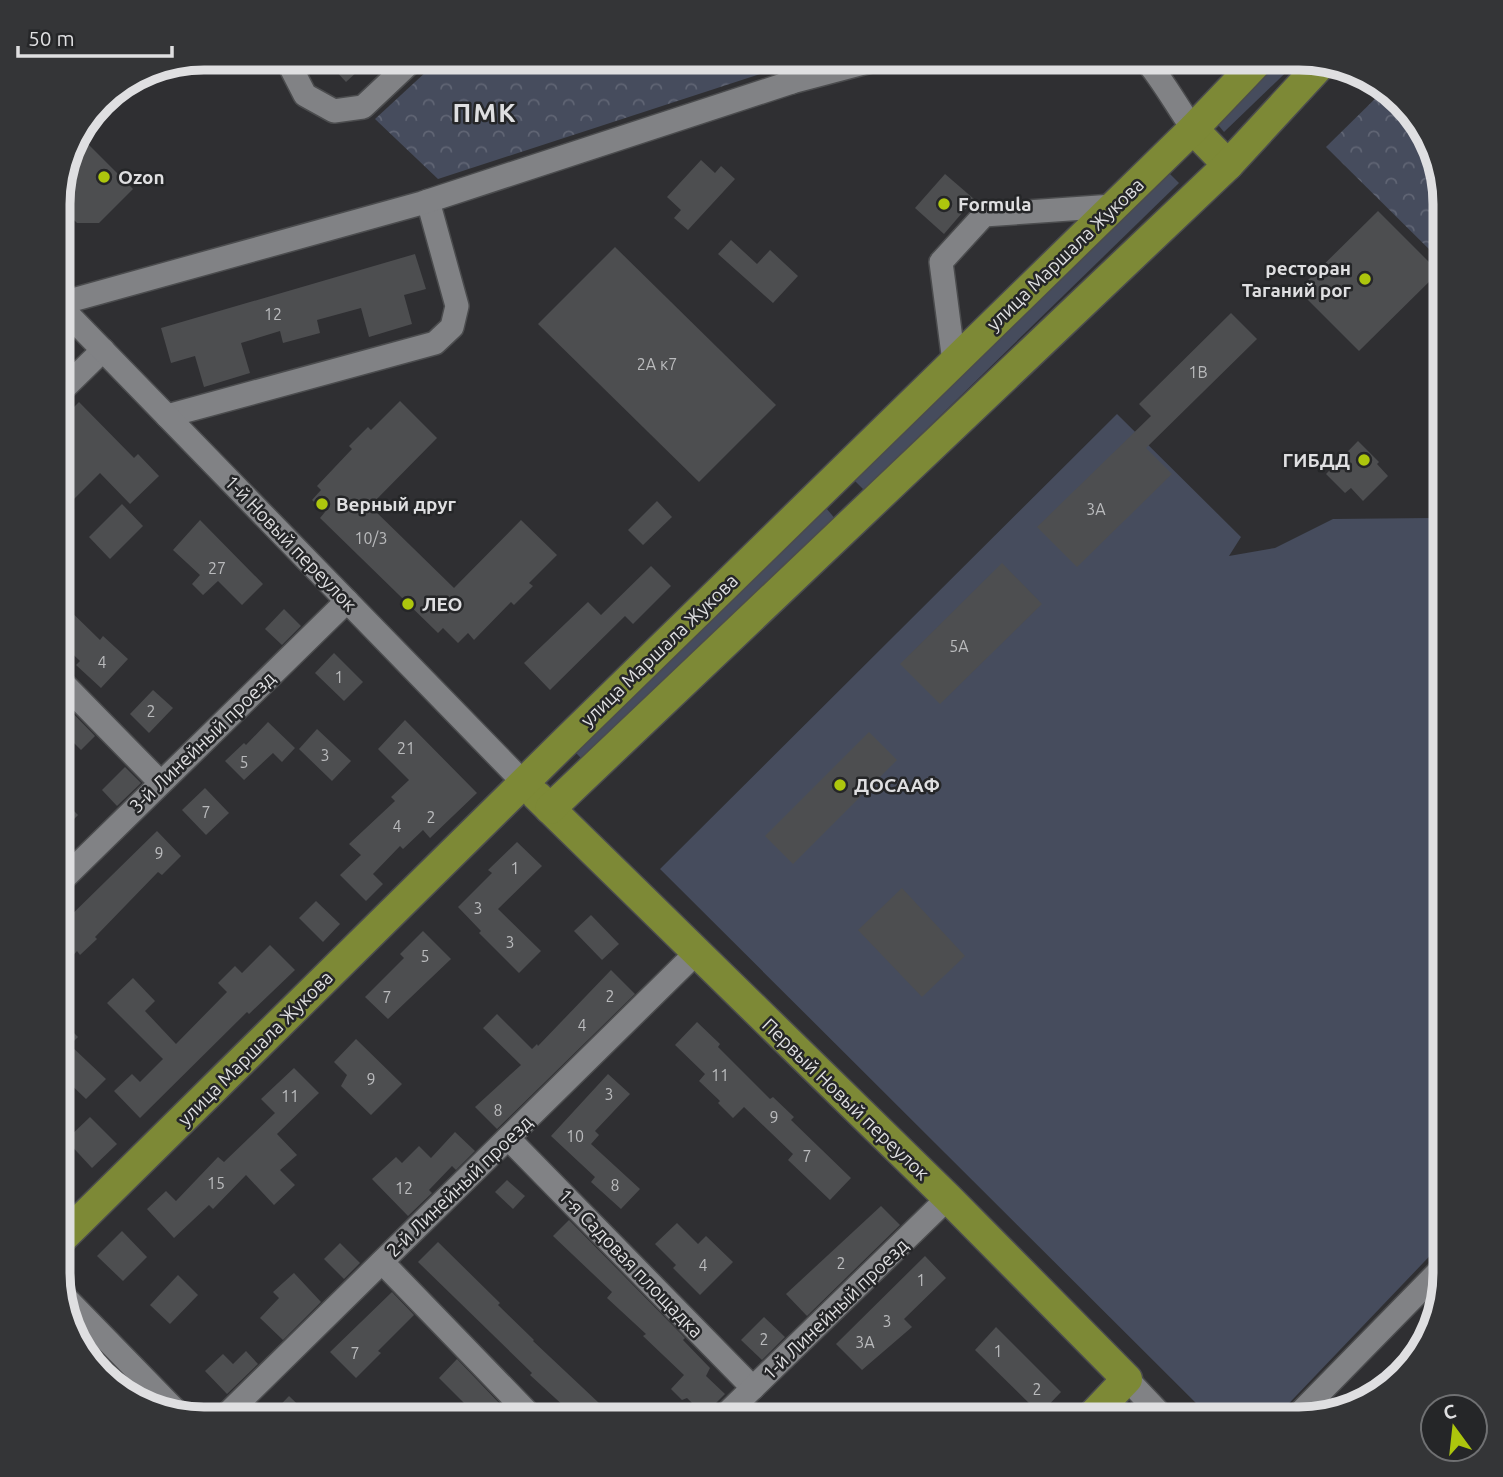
<svg xmlns="http://www.w3.org/2000/svg" width="1503" height="1477" viewBox="0 0 1503 1477" font-family="Ubuntu,sans-serif">
  <style>
    .green { fill: #464c5d }
    .park { fill: url(#park-crowns) }
    .building { fill: #4d4e50 }
    .lines { fill: none; stroke-linecap: round; stroke-linejoin: round }
    .minor-casing { stroke: #4b4c4e; stroke-width: 26 }
    .major-casing { stroke: #4b4c4e; stroke-width: 33 }
    .minor { stroke: #818285; stroke-width: 23 }
    .major { stroke: #7d8936; stroke-width: 30 }
    .poi-dot { fill: #adc60d; stroke: #252628; stroke-width: 2.5 }
    .labels { text-anchor: middle; stroke-width: 5; stroke-linejoin: round; paint-order: stroke }
    .number-label { font-size: 16px; fill: #babbbd }
    .poi-label { font-size: 19px; font-weight: bold; fill: #dfdfe1; stroke: #252628; text-anchor: start }
    .street-label { font-size: 19px; fill: #dfdfe1; stroke: #252628 }
    .district-label { font-size: 26px; font-weight: bold; letter-spacing: 2px; fill: #dfdfe1; stroke: #252628 }
    .rim { fill: none; stroke: #dfdfe1; stroke-width: 9 }
  </style>
  <defs>
    <pattern id="park-crowns" width="20" height="18" patternUnits="userSpaceOnUse" patternTransform="scale(1.75)"><rect width="20" height="18" fill="#464c5d"/><path d="M2 6a3 3 0 1 1 6 0M12 15a3 3 0 1 1 6 0" fill="none" stroke="#606574"/></pattern>
  </defs>
  <rect width="100%" height="100%" fill="#2f2f32"/>
  <g class="green">
    <path d="M1277 58H1301L1224 132 1214 120Z"/>
    <path d="M1164 168 1179 183 864 490 849 475Z"/>
    <path d="M1117 414 1241 537 1229 556 1275 548 1333 519 1431 518 1445 531V1240L1274 1419H1212L660 869Z"/>
    <path d="M821 502 837 521 587 764 572 749Z"/>
  </g>
  <g class="park">
    <path d="M441 58H757L769 71 438 179 375 119Z"/>
    <path d="M1385 89 1409 107 1434 148 1445 203V265L1326 147Z"/>
  </g>
  <g class="building">
    <path d="M324 58H372L346 82Z"/>
    <path d="M82 138 133 189 99 223H77L58 204V194L70 150Z"/>
    <path d="M701 160 715 173 721 166 735 179 688 230 674 218 681 210 667 197Z"/>
    <path d="M945 174 974 199 944 234 915 208Z"/>
    <path d="M1378 211 1439 272 1359 351 1298 290Z"/>
    <path d="M731 240 757 264 770 250 798 276 773 303 718 254Z"/>
    <path d="M615 247 776 405 699 482 538 324Z"/>
    <path d="M415 254 426 289 404 295 412 324 369 337 361 308 317 320 320 333 283 343 280 331 241 343 250 373 204 387 195 356 171 363 161 328Z"/>
    <path d="M1231 313 1257 339 1146 448 1172 474 1077 567 1037 527 1151 416 1139 404Z"/>
    <path d="M400 401 437 438 370 506 454 588 521 520 557 555 529 583 533 586 514 605 511 602 474 640 468 633 458 643 443 628 438 633 320 518 325 512 312 500 321 490 317 486 352 449 349 446 368 427 371 430Z"/>
    <path d="M79 402 134 458 138 454 159 476 130 504 100 473 58 515V452L71 439 58 423Z"/>
    <path d="M1358 441 1379 462 1377 464 1388 476 1363 501 1351 488 1345 493 1326 474Z"/>
    <path d="M657 501 672 517 643 545 628 530Z"/>
    <path d="M122 504 143 526 110 559 89 537Z"/>
    <path d="M200 520 263 584 242 605 218 581 203 595 192 584 200 575 173 550Z"/>
    <path d="M1002 563 1042 604 940 704 900 664Z"/>
    <path d="M651 566 671 586 633 624 625 616 550 690 524 663 588 602 601 615Z"/>
    <path d="M58 599 100 640 103 636 128 659 101 688 76 665 80 661 58 640Z"/>
    <path d="M284 609 301 626 282 645 265 629Z"/>
    <path d="M334 653 363 682 344 701 315 673Z"/>
    <path d="M153 690 173 708 149 733 130 714Z"/>
    <path d="M58 698 95 736 81 750 71 740 58 753Z"/>
    <path d="M405 720 477 793 430 838 423 830 403 849 400 846 373 874 383 884 366 901 340 875 361 855 349 844 395 801 391 797 409 780 378 749Z"/>
    <path d="M268 722 295 748 282 762 273 753 244 780 225 761 244 743 246 745Z"/>
    <path d="M317 729 351 761 332 781 299 749Z"/>
    <path d="M869 732 897 760 793 864 765 836Z"/>
    <path d="M125 767 141 783 117 806 102 790Z"/>
    <path d="M205 788 229 813 206 835 182 810Z"/>
    <path d="M58 795 78 815 58 836Z"/>
    <path d="M157 831 181 856 162 875 158 872 95 937 97 939 80 955 77 951 58 972V928Z"/>
    <path d="M517 842 542 866 498 909 541 951 519 973 479 933 481 931 458 907 492 873 488 870Z"/>
    <path d="M902 888 965 956 922 997 858 930Z"/>
    <path d="M316 901 340 924 323 942 299 918Z"/>
    <path d="M591 915 619 944 602 960 574 931Z"/>
    <path d="M423 931 451 959 388 1019 365 997 404 958 400 954Z"/>
    <path d="M270 945 295 970 249 1014 247 1012 140 1118 114 1091 132 1074 140 1082 163 1059 107 1003 133 978 155 1001 145 1011 176 1044 227 992 218 983 235 966 242 973Z"/>
    <path d="M611 970 635 994 497 1129 475 1107 521 1065 483 1028 497 1014 532 1049 537 1044 538 1046Z"/>
    <path d="M58 1017 78 1037 70 1045 106 1079 86 1099 62 1076H58Z"/>
    <path d="M697 1022 720 1044 718 1047 770 1099 773 1097 794 1117 791 1120 851 1178 830 1200 788 1160 793 1154 744 1107 733 1118 718 1103 720 1101 699 1081 705 1074 675 1045Z"/>
    <path d="M356 1039 402 1084 371 1115 341 1086 347 1075 334 1062Z"/>
    <path d="M294 1068 319 1093 277 1134 297 1155 280 1170 295 1185 274 1205 246 1175 213 1209 209 1205 174 1238 147 1209 166 1191 176 1201 218 1157 224 1162 275 1113 261 1099Z"/>
    <path d="M608 1074 630 1094 595 1131 599 1135 591 1144 640 1189 621 1209 591 1182 595 1177 551 1136Z"/>
    <path d="M90 1117 117 1144 92 1168 66 1140Z"/>
    <path d="M455 1132 475 1151 456 1170 452 1166 429 1190 432 1193 408 1216 372 1179 396 1157 402 1163 419 1146 431 1158Z"/>
    <path d="M507 1180 525 1196 513 1209 495 1192Z"/>
    <path d="M881 1206 900 1225 807 1316 786 1294Z"/>
    <path d="M569 1220 685 1338 683 1340 710 1368 706 1376 725 1394 704 1415 687 1398 682 1400 671 1389 684 1375 643 1336 646 1334 607 1298 612 1292 553 1236Z"/>
    <path d="M677 1223 698 1244 706 1236 733 1262 700 1295 673 1268 676 1265 655 1244Z"/>
    <path d="M122 1231 147 1257 123 1281 97 1256Z"/>
    <path d="M438 1242 500 1303 498 1305 534 1340 533 1341 616 1419H574L565 1411 567 1409 530 1375 532 1373 418 1262Z"/>
    <path d="M340 1243 360 1263 344 1279 324 1259Z"/>
    <path d="M925 1256 946 1278 904 1319 912 1327 862 1370 836 1344Z"/>
    <path d="M294 1273 321 1302 283 1340 260 1318 279 1298 273 1292Z"/>
    <path d="M178 1275 198 1295 170 1324 150 1305Z"/>
    <path d="M392 1292 414 1315 378 1351 381 1353 356 1378 330 1352Z"/>
    <path d="M764 1317 785 1337 762 1360 741 1340Z"/>
    <path d="M996 1327 1061 1392 1040 1414 975 1350Z"/>
    <path d="M246 1351 258 1364 227 1394 205 1371 223 1354 233 1364Z"/>
    <path d="M457 1359 501 1405 489 1419H476L461 1406 464 1403 439 1378Z"/>
    <path d="M289 1396 313 1419H267Z"/>
  </g>
  <g class="lines">
    <defs>
      <g id="minor">
        <path d="M286 58 305 95 334 111 363 107 415 58"/>
        <path d="M787 58 792 82"/>
        <path d="M1144 58C1163 80 1176 105 1193 129"/>
        <path d="M954 362 941 262 984 215 1113 206"/>
        <path d="M58 394 103 350"/>
        <path d="M167 416 435 343 452 327 457 306 428 201"/>
        <path d="M58 678 160 782"/>
        <path d="M524 783 58 304 422 203 792 82 883 58"/>
        <path d="M58 884 347 601"/>
        <path d="M508 1138 753 1388"/>
        <path d="M382 1262 534 1419"/>
        <path d="M62 1294 180 1415"/>
        <path d="M1127 1379 1165 1419"/>
        <path d="M222 1419 696 953"/>
        <path d="M721 1419 948 1198"/>
        <path d="M1294 1419 1445 1265"/>
      </g>
      <g id="major">
        <path d="M1193 129 1228 165"/>
        <path d="M537 796 948 1198 1127 1379 1089 1419"/>
        <path d="M550 809 1228 165 1323 62"/>
        <path d="M58 1242 566 741 1193 129 1261 58"/>
      </g>
    </defs>
    <use href="#minor" class="minor-casing"/>
    <use href="#major" class="major-casing"/>
    <use href="#minor" class="minor"/>
    <use href="#major" class="major"/>
  </g>
  <g class="poi-dot">
    <circle cx="104" cy="177" r="7"/>
    <circle cx="944" cy="204" r="7"/>
    <circle cx="1365" cy="279" r="7"/>
    <circle cx="1364" cy="460" r="7"/>
    <circle cx="322" cy="504" r="7"/>
    <circle cx="408" cy="604" r="7"/>
    <circle cx="840" cy="785" r="7"/>
  </g>
  <g class="labels">
    <g class="number-label">
      <text x="273" y="320">12</text>
      <text x="657" y="370">2А к7</text>
      <text x="1198" y="378">1В</text>
      <text x="1096" y="515">3А</text>
      <text x="371" y="544">10/3</text>
      <text x="217" y="574">27</text>
      <text x="959" y="652">5А</text>
      <text x="102" y="668">4</text>
      <text x="339" y="683">1</text>
      <text x="151" y="717">2</text>
      <text x="406" y="754">21</text>
      <text x="325" y="761">3</text>
      <text x="244" y="768">5</text>
      <text x="206" y="818">7</text>
      <text x="431" y="823">2</text>
      <text x="397" y="832">4</text>
      <text x="159" y="859">9</text>
      <text x="515" y="874">1</text>
      <text x="478" y="914">3</text>
      <text x="510" y="948">3</text>
      <text x="425" y="962">5</text>
      <text x="610" y="1002">2</text>
      <text x="387" y="1003">7</text>
      <text x="582" y="1031">4</text>
      <text x="720" y="1081">11</text>
      <text x="371" y="1085">9</text>
      <text x="609" y="1100">3</text>
      <text x="290" y="1102">11</text>
      <text x="498" y="1116">8</text>
      <text x="774" y="1123">9</text>
      <text x="575" y="1142">10</text>
      <text x="807" y="1162">7</text>
      <text x="216" y="1189">15</text>
      <text x="615" y="1191">8</text>
      <text x="404" y="1194">12</text>
      <text x="841" y="1269">2</text>
      <text x="703" y="1271">4</text>
      <text x="921" y="1286">1</text>
      <text x="887" y="1327">3</text>
      <text x="764" y="1345">2</text>
      <text x="865" y="1348">3А</text>
      <text x="998" y="1357">1</text>
      <text x="355" y="1359">7</text>
      <text x="1037" y="1395">2</text>
    </g>
    <g class="poi-label">
      <text x="118" y="184">Ozon</text>
      <text x="958" y="211">Formula</text>
      <text x="1351" y="275" text-anchor="end">ресторан<tspan x="1351" dy="22">Таганий рог</tspan></text>
      <text x="1350" y="467" text-anchor="end">ГИБДД</text>
      <text x="336" y="511">Верный друг</text>
      <text x="422" y="611">ЛЕО</text>
      <text x="854" y="792">ДОСААФ</text>
    </g>
    <g class="street-label">
      <text transform="translate(1065 254) rotate(-44)" y="7">улица Маршала Жукова</text>
      <text transform="translate(291 543) rotate(46)" y="7">1-й Новый переулок</text>
      <text transform="translate(659 650) rotate(-44)" y="7">улица Маршала Жукова</text>
      <text transform="translate(202 742) rotate(-44)" y="7">3-й Линейный проезд</text>
      <text transform="translate(255 1048) rotate(-45)" y="7">улица Маршала Жукова</text>
      <text transform="translate(846 1099) rotate(44)" y="7">Первый Новый переулок</text>
      <text transform="translate(459 1186) rotate(-44)" y="7">2-й Линейный проезд</text>
      <text transform="translate(631 1263) rotate(46)" y="7">1-я Садовая площадка</text>
      <text transform="translate(835 1309) rotate(-44)" y="7">1-й Линейный проезд</text>
    </g>
    <g class="district-label">
      <text x="485" y="122">ПМК</text>
    </g>
  </g>
  <path d="M0 0H1503V1477H0ZM204 70H1299A134 134 0 0 1 1433 204V1273A134 134 0 0 1 1299 1407H204A134 134 0 0 1 70 1273V204A134 134 0 0 1 204 70Z" fill="#343537" fill-rule="evenodd"/>
  <path class="rim" d="M204 70H1299A134 134 0 0 1 1433 204V1273A134 134 0 0 1 1299 1407H204A134 134 0 0 1 70 1273V204A134 134 0 0 1 204 70Z"/>
  <g transform="translate(1454 1428) rotate(345)"><circle r="33" fill="#252628" stroke="#6f7072" stroke-width="2"/>
  <path d="M0-5L12 26L0 18L-12 26Z" fill="#adc60d"/>
  <text y="-10" font-size="19" font-weight="bold" text-anchor="middle" fill="#dfdfe1">С</text>
  </g>
  <path d="M18 46v10h154v-10" fill="none" stroke="#dfdfe1" stroke-width="3.5"/>
  <text x="28" y="46" font-size="21" fill="#dfdfe1" stroke="#252628" stroke-width="5" paint-order="stroke">50 m</text>
</svg>
